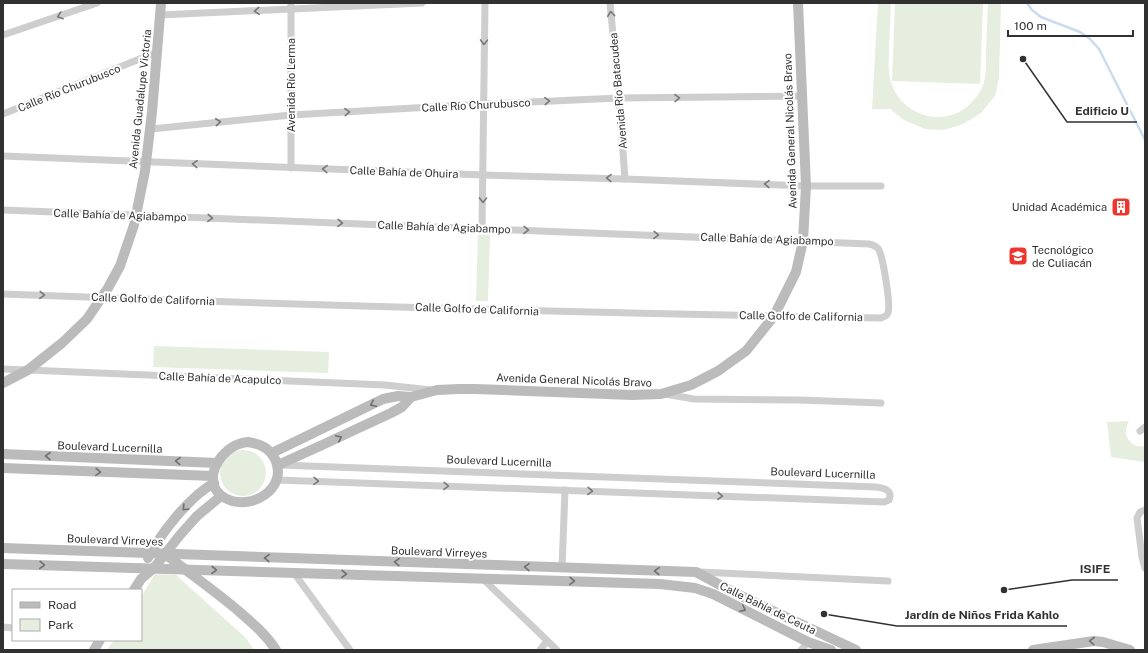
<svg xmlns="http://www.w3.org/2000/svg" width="1148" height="653" viewBox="0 0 1148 653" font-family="'Public Sans',sans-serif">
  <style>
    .green { fill: #e5eedf }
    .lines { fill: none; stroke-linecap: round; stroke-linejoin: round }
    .stream { stroke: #cbdcee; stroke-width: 2.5 }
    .street { stroke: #cecece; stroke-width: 7 }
    .secondary { stroke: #bbb; stroke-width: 10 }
    .oneway { stroke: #787878 }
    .oneway2 { stroke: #6f6f6f }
    .labels { text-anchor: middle; stroke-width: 4; stroke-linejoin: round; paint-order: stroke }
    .street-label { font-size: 11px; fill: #313131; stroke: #fff }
    .poi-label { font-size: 11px; fill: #313131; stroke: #fff; text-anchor: end }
    .leader { fill: none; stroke: #313131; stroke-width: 1.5 }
    .callout-dot { fill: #313131; stroke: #fff; stroke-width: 1.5 }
    .callout-label { font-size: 12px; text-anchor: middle; font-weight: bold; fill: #313131; stroke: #fff; stroke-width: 4; stroke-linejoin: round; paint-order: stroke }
  </style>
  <rect width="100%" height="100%" fill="#fff"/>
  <g class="green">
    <path d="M878 3H891C890 17 890 31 889 46 889 59 887 72 892 85 903 116 944 128 969 105 974 100 979 94 982 88 987 77 986 63 986 52 987 36 987 19 988 3H1001L999 78 995 96 981 113 963 124 944 130 925 129 904 120 890 109H872Z"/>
    <path d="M895 3H983L980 84 892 81Z"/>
    <path d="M478 235H490L488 301H476Z"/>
    <path d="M154 346 329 352 328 373 153 367Z"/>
    <path d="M1129 421C1121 434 1130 449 1145 446V462L1111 457 1107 422Z"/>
    <circle cx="243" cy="473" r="23"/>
    <path d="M155 574 176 575 246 638 254 650H107L114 640H141V597Z"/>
  </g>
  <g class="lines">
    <path class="stream" d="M1027 3 1032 10 1041 17 1080 32 1090 39 1099 49 1145 140"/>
    <g class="street">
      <path d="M291 3V168"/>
      <path d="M610 3 619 98 625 179"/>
      <path d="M160 15 422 3"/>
      <path d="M3 35 97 3"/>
      <path d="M3 114 157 52"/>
      <path d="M151 129 291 115 484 104 619 98 803 96"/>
      <path d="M3 156 483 175 625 179 806 186H881"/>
      <path d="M3 210 869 244C874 245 877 246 879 250 883 258 891 305 888 313 887 316 884 317 881 318 588 313 295 305 3 294"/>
      <path d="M482 229 485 3"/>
      <path d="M3 369 385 385 431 390"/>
      <path d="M665 394 694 399 800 400 881 403"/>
      <path d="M1140 431 1145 427"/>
      <path d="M277 480 884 502 889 500C893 490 884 488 876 487L280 465"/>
      <path d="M1145 510 1140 512 1137 518 1142 557 1145 568"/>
      <path d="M562 568 565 490"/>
      <path d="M700 572 888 581"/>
      <path d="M294 573 350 650"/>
      <path d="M482 578 557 650"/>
      <path d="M3 627 13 628"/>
      <path d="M540 650 547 641"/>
      <path d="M801 650 808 642"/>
    </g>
    <g class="secondary">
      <path d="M3 383 28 370 62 343 87 319 108 288 120 266 134 225 145 171 152 112 161 3"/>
      <path d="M248 442C261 444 269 448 275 459 289 489 250 512 225 498 200 484 218 451 239 444 242 443 245 442 248 442Z"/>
      <path d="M272 453 383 399 398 396 411 397 437 390 459 389H475L632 395 661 394 691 385 718 371 746 351 774 316 796 272 803 241 806 186 798 3"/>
      <path d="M3 454 217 463"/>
      <path d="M278 465 320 446 391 413 402 407 411 397"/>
      <path d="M3 468 213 476"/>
      <path d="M3 548 696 572 735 593 856 650"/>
      <path d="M165 554C188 572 212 589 235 608 250 621 265 633 276 650"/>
      <path d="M148 558C161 533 189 497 214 483"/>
      <path d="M3 564 660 584 695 588 713 594 808 642 831 650"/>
      <path d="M134 590 141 579 154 568 180 535 197 516 221 496"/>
      <path d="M94 650 100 640"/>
      <path d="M1033 650 1094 641 1103 642 1130 650"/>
    </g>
  </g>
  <defs><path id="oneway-chevron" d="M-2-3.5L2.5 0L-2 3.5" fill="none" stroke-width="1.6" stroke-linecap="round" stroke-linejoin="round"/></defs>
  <g class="oneway">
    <use href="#oneway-chevron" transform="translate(257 11) rotate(177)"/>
    <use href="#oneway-chevron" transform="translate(611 14) rotate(-95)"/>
    <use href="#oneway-chevron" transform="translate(60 16) rotate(161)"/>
    <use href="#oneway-chevron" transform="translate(484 42) rotate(91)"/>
    <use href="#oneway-chevron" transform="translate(677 98) rotate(-1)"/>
    <use href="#oneway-chevron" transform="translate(547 101) rotate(-3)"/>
    <use href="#oneway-chevron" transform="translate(347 112) rotate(-3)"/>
    <use href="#oneway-chevron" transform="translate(218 122) rotate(-6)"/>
    <use href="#oneway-chevron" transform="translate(195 164) rotate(-177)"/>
    <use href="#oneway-chevron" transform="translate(325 169) rotate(-178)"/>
    <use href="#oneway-chevron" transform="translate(609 178) rotate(-179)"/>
    <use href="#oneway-chevron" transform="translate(767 184) rotate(-178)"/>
    <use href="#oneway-chevron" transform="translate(483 200) rotate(91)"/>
    <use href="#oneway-chevron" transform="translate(210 218) rotate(2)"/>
    <use href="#oneway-chevron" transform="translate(340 223) rotate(2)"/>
    <use href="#oneway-chevron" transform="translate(526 230) rotate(2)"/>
    <use href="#oneway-chevron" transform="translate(656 235) rotate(2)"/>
    <use href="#oneway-chevron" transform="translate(42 295) rotate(2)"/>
    <use href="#oneway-chevron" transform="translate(316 481) rotate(2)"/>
    <use href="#oneway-chevron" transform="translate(446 486) rotate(2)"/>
    <use href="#oneway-chevron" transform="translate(590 491) rotate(2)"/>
    <use href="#oneway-chevron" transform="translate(720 496) rotate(2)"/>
  </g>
  <g class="oneway2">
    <use href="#oneway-chevron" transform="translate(373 404) rotate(154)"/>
    <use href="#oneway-chevron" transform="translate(339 438) rotate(-25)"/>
    <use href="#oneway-chevron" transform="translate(48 456) rotate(-178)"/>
    <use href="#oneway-chevron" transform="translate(178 461) rotate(-178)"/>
    <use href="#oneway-chevron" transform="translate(98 472) rotate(2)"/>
    <use href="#oneway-chevron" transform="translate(185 508) rotate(134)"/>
    <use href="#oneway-chevron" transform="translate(267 558) rotate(-178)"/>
    <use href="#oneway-chevron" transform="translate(397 562) rotate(-178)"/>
    <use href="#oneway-chevron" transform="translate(42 565) rotate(2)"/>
    <use href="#oneway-chevron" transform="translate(527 567) rotate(-178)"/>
    <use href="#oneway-chevron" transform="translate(214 570) rotate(2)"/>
    <use href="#oneway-chevron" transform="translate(657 571) rotate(-178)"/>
    <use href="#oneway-chevron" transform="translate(344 574) rotate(2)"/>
    <use href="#oneway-chevron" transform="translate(572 581) rotate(2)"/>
    <use href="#oneway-chevron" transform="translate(743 609) rotate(27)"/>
    <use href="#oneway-chevron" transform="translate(1092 641) rotate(-178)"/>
  </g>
  <defs>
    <symbol id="building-square" viewBox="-11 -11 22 22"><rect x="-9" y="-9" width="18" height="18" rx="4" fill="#ed362e" stroke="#fff"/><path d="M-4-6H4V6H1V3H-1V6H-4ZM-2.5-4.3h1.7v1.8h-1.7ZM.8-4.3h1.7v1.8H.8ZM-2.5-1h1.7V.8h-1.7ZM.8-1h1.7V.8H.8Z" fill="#fff"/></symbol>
    <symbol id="university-square" viewBox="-11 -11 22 22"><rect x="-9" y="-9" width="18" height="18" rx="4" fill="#ed362e" stroke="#fff"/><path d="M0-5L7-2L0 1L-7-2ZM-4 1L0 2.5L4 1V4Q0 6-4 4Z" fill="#fff"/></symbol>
  </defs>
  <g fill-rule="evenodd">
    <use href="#building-square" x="1110" y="196" width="22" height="22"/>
    <use href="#university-square" x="1007" y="245" width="22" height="22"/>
  </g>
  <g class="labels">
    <g class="street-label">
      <text transform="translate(291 85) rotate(-90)" y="4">Avenida Río Lerma</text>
      <text transform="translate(69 88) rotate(-22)" y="4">Calle Río Churubusco</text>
      <text transform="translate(618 91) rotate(-95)" y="4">Avenida Río Batacudea</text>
      <text transform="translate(140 99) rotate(-84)" y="4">Avenida Guadalupe Victoria</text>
      <text transform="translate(476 105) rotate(-3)" y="4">Calle Río Churubusco</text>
      <text transform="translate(790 131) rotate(-92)" y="4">Avenida General Nicolás Bravo</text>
      <text transform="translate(404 172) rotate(2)" y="4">Calle Bahía de Ohuira</text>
      <text transform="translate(120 215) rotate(2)" y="4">Calle Bahía de Agiabampo</text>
      <text transform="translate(444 227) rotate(2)" y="4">Calle Bahía de Agiabampo</text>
      <text transform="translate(767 239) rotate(2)" y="4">Calle Bahía de Agiabampo</text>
      <text transform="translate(153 299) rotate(2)" y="4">Calle Golfo de California</text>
      <text transform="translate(477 309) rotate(2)" y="4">Calle Golfo de California</text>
      <text transform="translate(801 316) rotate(1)" y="4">Calle Golfo de California</text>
      <text transform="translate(220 378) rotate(2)" y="4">Calle Bahía de Acapulco</text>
      <text transform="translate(574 380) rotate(2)" y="4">Avenida General Nicolás Bravo</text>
      <text transform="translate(110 447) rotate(2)" y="4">Boulevard Lucernilla</text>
      <text transform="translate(499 461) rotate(2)" y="4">Boulevard Lucernilla</text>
      <text transform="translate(823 473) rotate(2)" y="4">Boulevard Lucernilla</text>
      <text transform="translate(115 540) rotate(2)" y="4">Boulevard Virreyes</text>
      <text transform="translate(439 552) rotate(2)" y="4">Boulevard Virreyes</text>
      <text transform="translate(768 608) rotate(26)" y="4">Calle Bahía de Ceuta</text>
    </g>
    <g class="poi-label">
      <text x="1107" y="211">Unidad Académica</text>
      <text x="1032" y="254" text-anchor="start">Tecnológico<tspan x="1032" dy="13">de Culiacán</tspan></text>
    </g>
  </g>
  <path class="leader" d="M1023 59L1067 122H1137M1004 590L1072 580H1118M824 614L897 626H1067"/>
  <g class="callout-dot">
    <circle cx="1023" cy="59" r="4"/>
    <circle cx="1004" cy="590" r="4"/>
    <circle cx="824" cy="614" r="4"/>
  </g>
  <g class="callout-label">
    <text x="1102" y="115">Edificio U</text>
    <text x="1095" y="573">ISIFE</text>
    <text x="982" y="619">Jardín de Niños Frida Kahlo</text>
  </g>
  <rect width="1148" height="653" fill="none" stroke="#313131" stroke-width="8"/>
  <rect x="12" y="589" width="130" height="52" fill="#ffffff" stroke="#adadad"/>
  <rect x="20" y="602" width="20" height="6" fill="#bbbbbb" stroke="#adadad"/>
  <text x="48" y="609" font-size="12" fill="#313131">Road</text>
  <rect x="20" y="619" width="20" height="12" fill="#e5eedf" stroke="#adadad"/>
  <text x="48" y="629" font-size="12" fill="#313131">Park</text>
  <path d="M1008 30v6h125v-6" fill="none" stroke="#313131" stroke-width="2"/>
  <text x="1014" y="30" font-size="12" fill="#313131" stroke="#ffffff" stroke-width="3" paint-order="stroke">100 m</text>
</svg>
